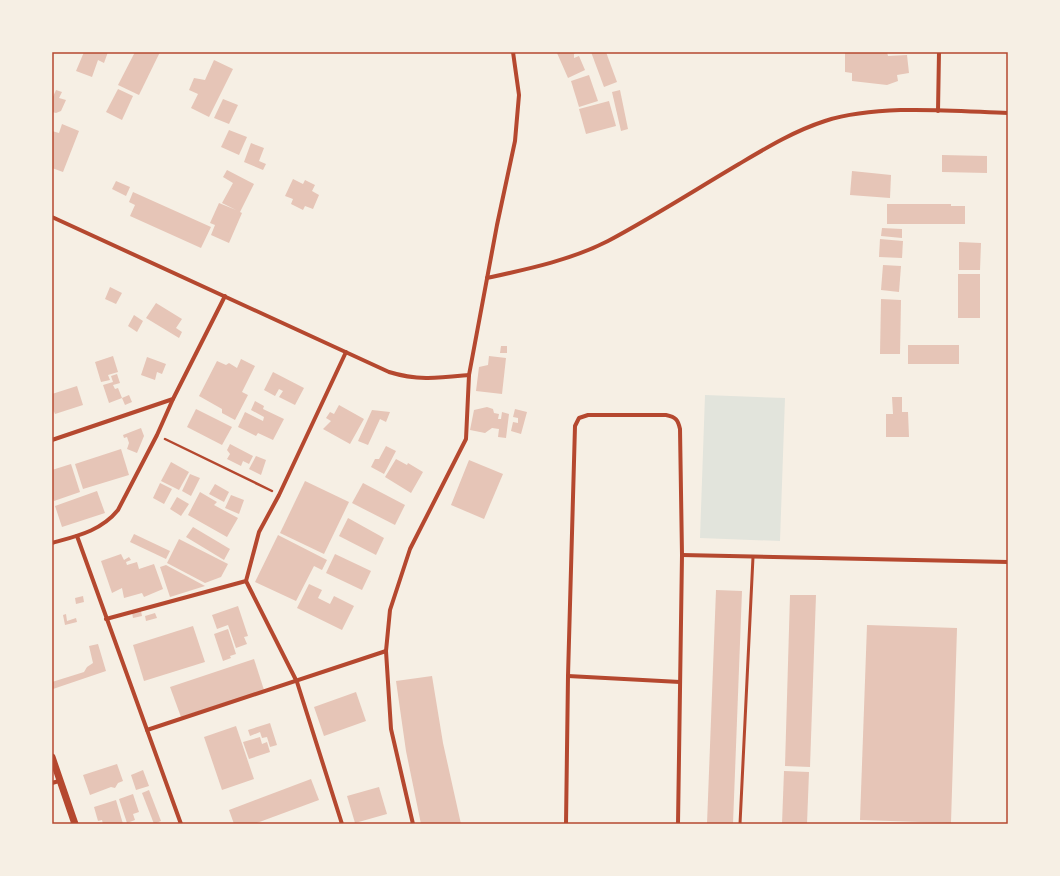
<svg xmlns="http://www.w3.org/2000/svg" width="1060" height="876" viewBox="0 0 1060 876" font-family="'Source Serif 4',serif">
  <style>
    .green { fill: #e2e4dc }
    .building { fill: #e6c5b7 }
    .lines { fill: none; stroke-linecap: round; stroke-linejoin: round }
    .path { stroke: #b5482f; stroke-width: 2.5 }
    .service { stroke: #b5482f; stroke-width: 3 }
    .minor { stroke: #b5482f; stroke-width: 4 }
    .tertiary { stroke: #b5482f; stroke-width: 7 }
    .neatline { fill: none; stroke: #b5482f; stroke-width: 1.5 }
  </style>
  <rect width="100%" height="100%" fill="#f6efe4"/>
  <path class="green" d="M705 395 785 398 780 541 700 538Z"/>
  <g class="building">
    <path d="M84 52H108L104 63 98 60 92 77 76 71Z"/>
    <path d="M135 52H160L139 95 118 85Z"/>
    <path d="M559 52H577L574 54V58L579 56 585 70 568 78 557 53Z"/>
    <path d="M591 52H606L617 82 604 87Z"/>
    <path d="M845 52H887L888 56 907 55 909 73 897 75 898 81 887 85 852 81V73L845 72Z"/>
    <path d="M214 60 233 69 209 117 191 108 198 94 189 90 194 78 205 80Z"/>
    <path d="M589 75 598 101 579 107 571 81Z"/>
    <path d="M118 89 133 96 122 120 106 112Z"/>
    <path d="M56 90 62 92 59 98 66 100 61 111 56 113 52 112V99Z"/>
    <path d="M620 90 628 129 621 131 612 92Z"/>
    <path d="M223 99 238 105 229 124 214 118Z"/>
    <path d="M609 101 616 126 586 134 579 109Z"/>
    <path d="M62 124 79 131 63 172 52 168V131L59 133Z"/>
    <path d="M229 130 247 137 239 155 221 147Z"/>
    <path d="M251 143 264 148 259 161 266 164 263 170 244 162Z"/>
    <path d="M942 155 987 156V173L942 172Z"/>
    <path d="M227 170 254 184 240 212 242 213 229 243 211 235 215 225 210 223 219 203 236 210 222 203 233 183 223 177Z"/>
    <path d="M852 171 891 175 890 198 850 195Z"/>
    <path d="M293 179 303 184 305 180 315 185 312 191 319 195 313 209 305 206 303 210 291 204 293 199 285 196Z"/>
    <path d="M116 181 130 187 126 196 112 189Z"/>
    <path d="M133 192 211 227 201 248 130 216 135 205 129 202Z"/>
    <path d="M887 204H951V206H965V224H887Z"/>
    <path d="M882 228 902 229V238L881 236Z"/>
    <path d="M880 239 903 241 902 258 879 257Z"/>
    <path d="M959 242 981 243 980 270H959Z"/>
    <path d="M883 265 901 266 899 292 881 290Z"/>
    <rect x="958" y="274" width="22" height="44"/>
    <path d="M110 287 122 293 116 304 105 299Z"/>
    <path d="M881 299 901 300 900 354H880Z"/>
    <path d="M156 303 182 319 176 328 182 332 179 338 146 318Z"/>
    <path d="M134 315 143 321 137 332 128 326Z"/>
    <rect x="908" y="345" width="51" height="19"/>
    <path d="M501 346H507V353H500Z"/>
    <path d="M113 356 118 372 108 375 110 380 101 382 95 362Z"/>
    <path d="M489 356 506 358 502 394 476 391 479 367 488 365Z"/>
    <path d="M147 357 166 364 162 374 157 372 155 380 141 375Z"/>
    <path d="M241 359 255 366 242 392 248 395 235 420 222 413V409L199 396 217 361 226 365 229 363 237 368Z"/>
    <path d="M273 372 304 388 295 405 279 397 283 391 279 389 275 396 264 390Z"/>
    <path d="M117 374 120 383 113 385 115 389 118 388 122 398 109 403 103 385 113 382 111 376Z"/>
    <path d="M77 386 83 405 55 414 52 407V394Z"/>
    <path d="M129 395 132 402 125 405 122 398Z"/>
    <path d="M892 397H902V412H908L909 437H886V414H893Z"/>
    <path d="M255 401 264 406 263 409 284 419 273 440 258 433 256 436 238 427 245 412 263 421 264 417 251 410Z"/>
    <path d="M339 405 364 419 350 444 323 429 331 421 326 418 330 412 334 414Z"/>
    <path d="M487 407 493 409 494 413 499 414 498 419H501L502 412 509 414 506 438 498 437 499 429 492 428 485 433 470 430 474 410Z"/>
    <path d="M196 409 232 427 222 445 187 427Z"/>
    <path d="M515 409 527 412 521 434 511 431 513 422 518 423V418L513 417Z"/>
    <path d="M372 410 390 412 386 422 380 419 368 445 358 441Z"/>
    <path d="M141 428 144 436 137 453 127 449 129 443 127 437 124 438 123 435Z"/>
    <path d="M230 444 253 456 249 464 243 461 241 466 227 459 230 454 227 450Z"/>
    <path d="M386 446 396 451 384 474 371 467 375 459H379Z"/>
    <path d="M121 449 129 475 83 489 75 464Z"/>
    <path d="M256 456 266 460 261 475 249 469Z"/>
    <path d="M396 459 407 465 408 463 423 472 411 493 385 477Z"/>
    <path d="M469 460 503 474 484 519 451 505Z"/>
    <path d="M171 462 189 472 179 490 161 481Z"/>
    <path d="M71 464 80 492 54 501 52 496V470Z"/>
    <path d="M190 474 200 478 191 496 182 491Z"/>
    <path d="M305 481 349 502 324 554 280 533Z"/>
    <path d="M160 483 172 489 164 504 153 498Z"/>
    <path d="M363 483 405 505 395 525 352 503Z"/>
    <path d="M215 484 229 492 224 502 209 494Z"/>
    <path d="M97 491 105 513 62 527 55 506Z"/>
    <path d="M200 492 217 502 214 505 238 518 227 537 188 515Z"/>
    <path d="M231 495 244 500 239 514 225 508Z"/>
    <path d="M177 497 189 504 181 516 170 509Z"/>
    <path d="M348 518 384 538 376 555 339 536Z"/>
    <path d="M193 527 230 549 224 560 186 537Z"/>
    <path d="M134 534 170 551 166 559 130 542Z"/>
    <path d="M278 535 327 560 322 570 314 566 296 601 255 582Z"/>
    <path d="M179 539 228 564 221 577 205 583 167 563Z"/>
    <path d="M121 554 124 560 129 557 131 560 126 562 127 565 137 562 139 569 154 564 163 589 144 597 142 593 124 598 122 588 112 593 101 561Z"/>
    <path d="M335 554 371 571 362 590 326 573Z"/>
    <path d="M166 565 205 586 170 597 160 567Z"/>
    <path d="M309 584 322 590 318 598 330 604 334 596 354 606 342 630 297 608Z"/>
    <path d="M716 590 742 591 733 824H707Z"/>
    <path d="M790 595H816L810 767 785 766Z"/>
    <path d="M83 596 84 602 76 604 75 598Z"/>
    <path d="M238 606 248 636 244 637 247 644 236 648 228 625 217 629 212 615Z"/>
    <path d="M141 611 142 616 133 618 132 613Z"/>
    <path d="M155 613 157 618 146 621 145 616Z"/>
    <path d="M66 614 67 621 76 618 77 622 65 625 63 615Z"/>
    <path d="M867 625 957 628 951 823 860 820Z"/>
    <path d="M193 626 205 662 144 681 133 645Z"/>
    <path d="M228 629 236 654 230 656 231 658 223 661 214 634Z"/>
    <path d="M98 644 106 671 53 689 52 682 84 672 87 667 93 663 89 646Z"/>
    <path d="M254 659 264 690 181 717 170 687Z"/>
    <path d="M432 676 443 743 461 824H421L406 751 396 681Z"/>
    <path d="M356 692 366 721 324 736 314 707Z"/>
    <path d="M270 723 277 745 270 747 267 737 262 738 260 732 250 736 248 730Z"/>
    <path d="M236 726 254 779 222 790 204 737Z"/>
    <path d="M260 737 262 744 267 742 270 752 249 759 243 742Z"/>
    <path d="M117 764 123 781 118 783 115 788 111 787 90 795 83 775Z"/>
    <path d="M143 770 149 786 136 790 131 775Z"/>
    <path d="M784 771 809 772 807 824H782Z"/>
    <path d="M311 779 319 800 254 824H234L229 810Z"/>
    <path d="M379 787 387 814 355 823 347 796Z"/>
    <path d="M149 790 161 821 154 824 142 793Z"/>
    <path d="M133 794 139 812 133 814 135 820 127 823 119 799Z"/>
    <path d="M116 800 123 824H103L102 820 98 821 94 807Z"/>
  </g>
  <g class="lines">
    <path class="path" d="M165 439 272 491"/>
    <path class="service" d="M740 824 753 557"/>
    <g class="minor">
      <path d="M938 111 939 52"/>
      <path d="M52 217 389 372C418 381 439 378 469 375"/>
      <path d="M487 278C528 269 571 260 608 241 653 217 695 190 739 164 766 148 794 131 825 121 879 104 951 111 1008 113"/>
      <path d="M52 440 173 399 225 296"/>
      <path d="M77 536 181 824"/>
      <path d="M52 543C77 536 101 531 118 510L157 435 173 399"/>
      <path d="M682 555 1008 562"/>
      <path d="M246 581 297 682 342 824"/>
      <path d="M106 619 246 581 259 532 279 495 346 352"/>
      <path d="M568 676 680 682"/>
      <path d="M147 730 386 651"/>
      <path d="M52 783 59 781"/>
      <path d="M413 824 391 729 386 651 390 610 410 549 466 439 469 375 497 225 515 141 519 95 513 52"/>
      <path d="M566 824 568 676 575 426 579 418 588 415H666C676 417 678 420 680 429L682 555 678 824"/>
    </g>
    <path class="tertiary" d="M52 757 75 824"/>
  </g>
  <rect width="1060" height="876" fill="none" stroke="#f6efe4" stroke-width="106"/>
  <rect x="53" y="53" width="954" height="770" class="neatline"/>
</svg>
